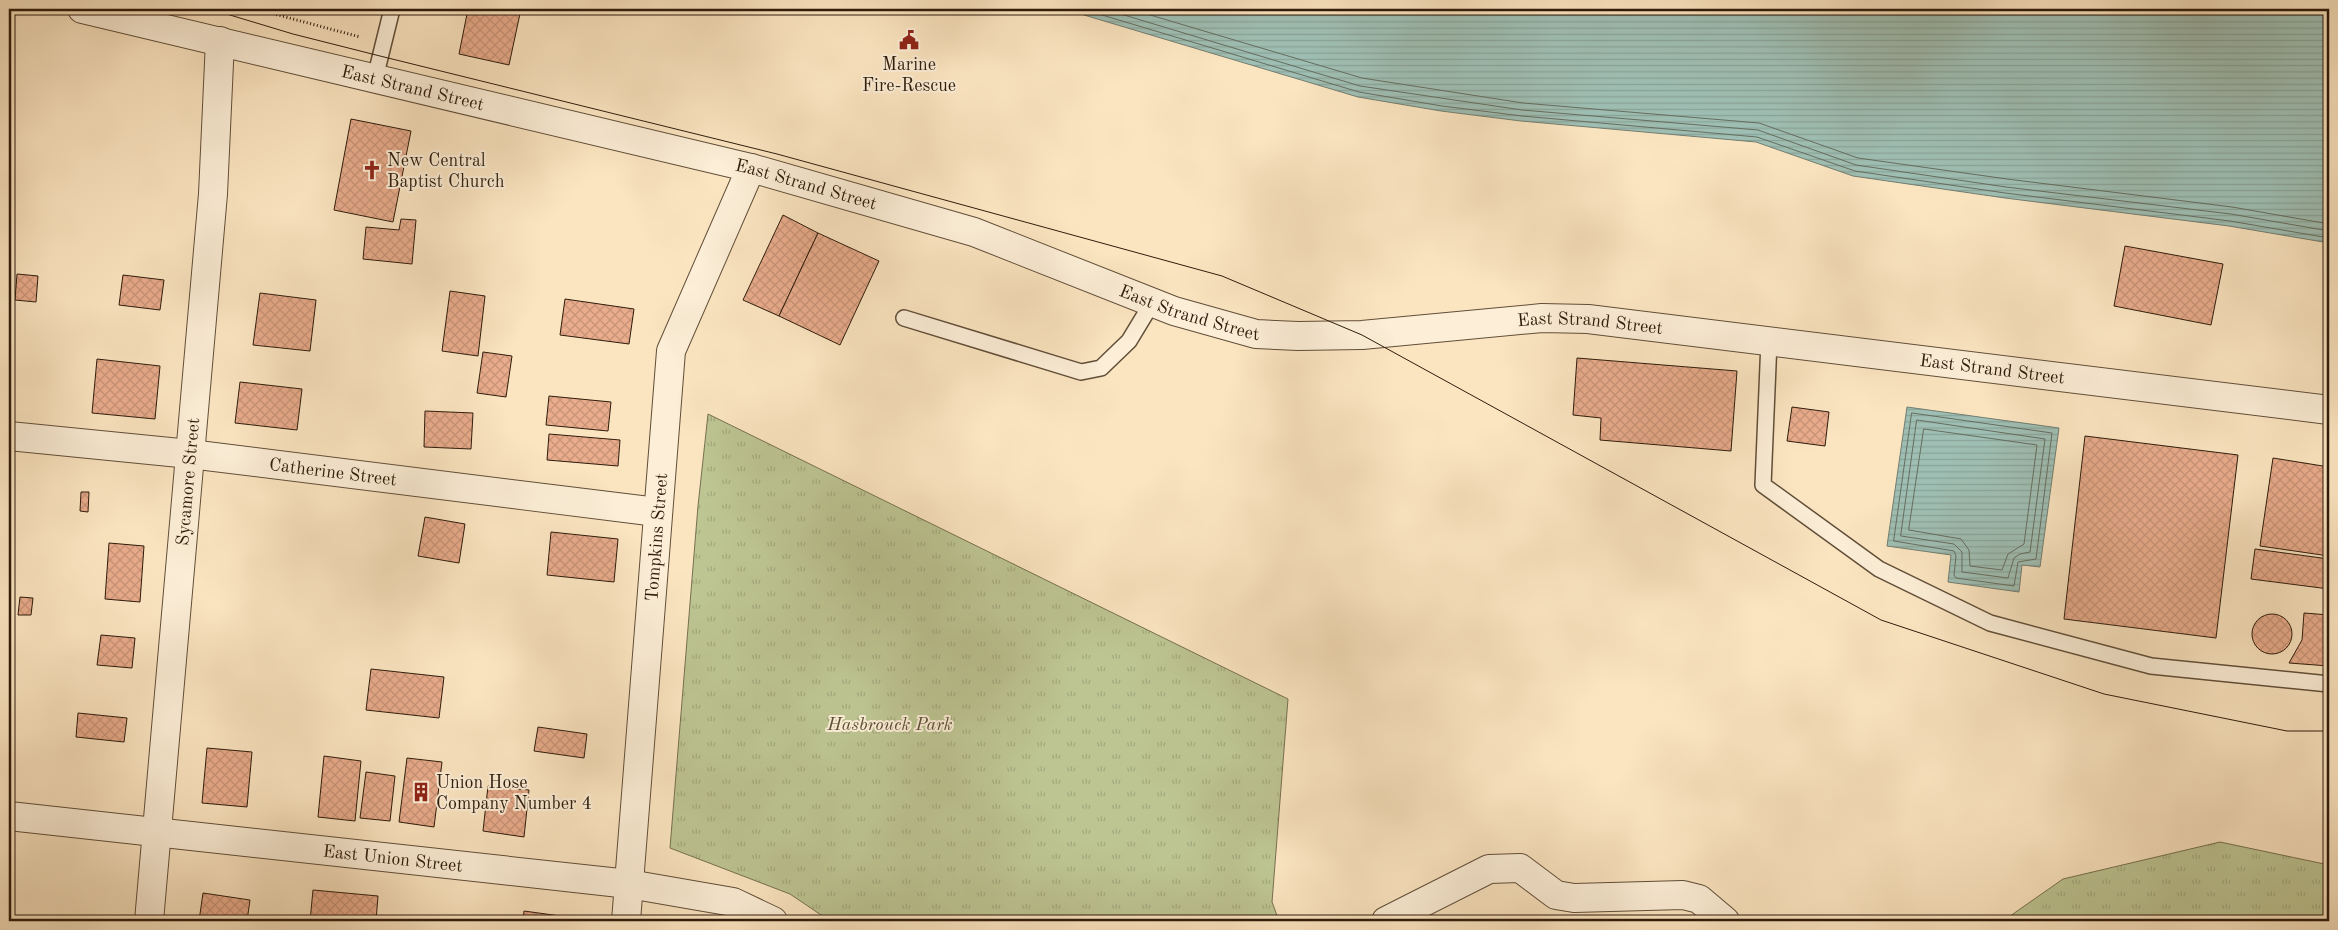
<svg xmlns="http://www.w3.org/2000/svg" width="2338" height="930" viewBox="0 0 2338 930" font-family="'Old Standard TT',serif">
  <style>
    .park { fill: url(#park-tufts); stroke: #76704f }
    .water { fill: url(#water-rules); stroke: #727d70 }
    .lines { fill: none; stroke-linecap: round; stroke-linejoin: round }
    .shore { stroke: #666d60; stroke-width: 1 }
    .building { fill: url(#building-cross-hatch); stroke: #2e1b0b }
    .service-casing { stroke: #614e38; stroke-width: 18 }
    .minor-casing { stroke: #614e38; stroke-width: 30 }
    .tertiary-casing { stroke: #614e38; stroke-width: 30 }
    .path { stroke: #2e1b0b; stroke-width: 3; stroke-dasharray: 1 2.5; stroke-linecap: butt }
    .service { stroke: #fceed7; stroke-width: 15 }
    .minor { stroke: #fceed7; stroke-width: 28 }
    .tertiary { stroke: #fceed7; stroke-width: 28 }
    .tram { stroke: #2e1b0b; stroke-width: 1 }
    .labels { text-anchor: middle; stroke-width: 4; stroke-linejoin: round; paint-order: stroke }
    .poi-label { font-size: 18px; fill: #2e1b0b; stroke: #fceed7; text-anchor: start }
    .street-label { font-size: 18px; fill: #2e1b0b; stroke: #fceed7 }
    .park-label { font-size: 18px; font-style: italic; fill: #594e34; stroke: #fceed7 }
  </style>
  <defs>
    <pattern id="park-tufts" width="24" height="20" patternUnits="userSpaceOnUse" patternTransform="scale(1.25)"><rect width="24" height="20" fill="#bdc593"/><path d="M3 7l-1-3M5 7V3M7 7l1-3M15 17l-1-3M17 17v-4M19 17l1-3" fill="none" stroke="#a3a97d"/></pattern>
    <pattern id="water-rules" width="6" height="5" patternUnits="userSpaceOnUse" patternTransform="scale(1.25)"><rect width="6" height="5" fill="#9fbfb4"/><path d="M0 2.5h6" fill="none" stroke="#89a499"/></pattern>
    <pattern id="building-cross-hatch" width="8" height="8" patternUnits="userSpaceOnUse" patternTransform="scale(1.25)"><rect width="8" height="8" fill="#e9ac8c"/><path d="M0 0l8 8M0 8l8-8" fill="none" stroke="#c89377"/></pattern>
  </defs>
  <rect width="100%" height="100%" fill="#fbe5c1"/>
  <filter id="stains"><feTurbulence type="fractalNoise" baseFrequency=".004" numOctaves="4"/><feColorMatrix values="0 0 0 0 .2 0 0 0 0 .09 0 0 0 0 .02 0 0 0 .5 -.17"/></filter>
  <radialGradient id="worn" r=".72"><stop offset=".6" stop-color="#630" stop-opacity="0"/><stop offset="1" stop-color="#630" stop-opacity=".3"/></radialGradient>
  <g class="park">
    <path d="M708 414 1288 699 1272 902 1279 921H830L790 894 670 848 698 506Z"/>
    <path d="M2220 842 2329 865V921H2003L2063 879Z"/>
  </g>
  <g class="water">
    <path d="M1064 9H2329V243L2229 226 2005 198 1853 176 1756 142 1521 121 1441 111 1358 97Z"/>
    <path d="M1907 407 2059 428 2040 567 2022 565 2019 592 1948 582 1951 555 1887 546Z"/>
  </g>
  <g class="lines">
    <g class="shore">
      <path d="M1082 9 1359 92 1442 106 1522 116 1757 137 1855 171 2005 193 2230 221 2329 238"/>
      <path d="M1104 9 1360 86 1522 110 1758 130 1856 165 2006 187 2231 214 2329 231"/>
      <path d="M1130 9 1362 78 1523 103 1759 123 1858 158 2007 179 2232 207 2329 224"/>
      <path d="M1912 413 2052 433 2036 559 2018 562 2014 586 1956 578 1954 575 1956 556 1954 551 1894 541Z"/>
      <path d="M1917 420 2045 439 2030 552 2020 554 2014 558 2008 578 1962 572V552L1954 544 1901 536Z"/>
      <path d="M1924 429 2037 445 2024 544 2008 554 2002 570 1970 566 1969 550 1961 539 1909 530Z"/>
    </g>
  </g>
  <g class="building">
    <path d="M468 9H521L509 65 459 54Z"/>
    <path d="M351 119 411 131 393 222 334 210Z"/>
    <path d="M783 215 818 233 779 316 743 300Z"/>
    <path d="M401 219 416 220 412 264 363 259 366 227 399 230Z"/>
    <path d="M818 233 879 261 840 345 779 316Z"/>
    <path d="M2125 246 2223 264 2211 325 2114 306Z"/>
    <path d="M17 274 38 276 36 302 15 300Z"/>
    <path d="M123 275 164 280 160 310 119 305Z"/>
    <path d="M450 291 485 296 478 356 442 351Z"/>
    <path d="M260 293 316 300 310 351 253 345Z"/>
    <path d="M565 299 634 309 629 344 560 335Z"/>
    <path d="M483 352 512 356 506 397 477 393Z"/>
    <path d="M1577 358 1737 371 1731 451 1600 440 1601 418 1573 415Z"/>
    <path d="M97 359 160 366 155 419 92 413Z"/>
    <path d="M240 382 302 389 297 430 235 423Z"/>
    <path d="M549 396 611 402 608 431 546 425Z"/>
    <path d="M1792 407 1829 412 1825 446 1787 441Z"/>
    <path d="M425 411 473 413 471 449 424 447Z"/>
    <path d="M549 434 620 440 618 466 547 460Z"/>
    <path d="M2085 436 2238 455 2216 638 2064 619Z"/>
    <path d="M2273 458 2329 467V556L2260 546Z"/>
    <path d="M81 492H89L88 512 80 511Z"/>
    <path d="M425 517 465 524 459 563 418 556Z"/>
    <path d="M551 532 618 539 614 582 547 575Z"/>
    <path d="M109 543 144 546 140 602 105 599Z"/>
    <path d="M2255 549 2329 559V589L2251 579Z"/>
    <path d="M20 597 33 598 31 615H18Z"/>
    <path d="M2304 613 2329 615V666L2289 663 2302 640Z"/>
    <circle cx="2272" cy="634" r="20"/>
    <path d="M101 635 135 638 132 668 97 665Z"/>
    <path d="M371 669 444 677 439 718 366 710Z"/>
    <path d="M78 713 127 718 124 742 76 737Z"/>
    <path d="M538 727 587 734 584 758 534 751Z"/>
    <path d="M207 748 252 752 247 807 202 803Z"/>
    <path d="M324 756 361 761 355 821 318 817Z"/>
    <path d="M407 758 442 762 434 827 399 822Z"/>
    <path d="M366 772 395 776 390 821 360 818Z"/>
    <path d="M488 786 529 790 524 837 483 831Z"/>
    <path d="M313 890 378 896 376 921H310Z"/>
    <path d="M203 893 250 900 247 921H199Z"/>
    <path d="M524 911 575 918 574 921H523Z"/>
  </g>
  <g class="lines">
    <defs>
      <g id="service">
        <path d="M375 78 392 9"/>
        <path d="M904 318 1081 372 1101 368 1129 341 1152 303"/>
        <path d="M1769 341 1763 485 1879 569 1990 623 2151 666 2329 684"/>
      </g>
      <g id="minor">
        <path id="s1" d="M9 436 190 454 657 512"/>
        <path id="s2" d="M9 816 629 884 733 902 773 921"/>
        <path id="s3" d="M149 921 213 194 220 41"/>
        <path id="s4" d="M626 921 671 351 751 168"/>
        <path d="M1386 921 1489 869 1520 868 1556 895 1574 898 1683 895 1699 899 1725 921"/>
      </g>
      <g id="tertiary">
        <path id="s5" d="M82 9 751 168 974 232 1174 311 1256 334 1298 336 1362 335 1542 318 1588 319 2329 410"/>
      </g>
    </defs>
    <use href="#service" class="service-casing"/>
    <use href="#minor" class="minor-casing"/>
    <use href="#tertiary" class="tertiary-casing"/>
    <path class="path" d="M256 9 360 37"/>
    <use href="#service" class="service"/>
    <use href="#minor" class="minor"/>
    <use href="#tertiary" class="tertiary"/>
    <path class="tram" d="M210 9 293 34 380 56 777 154 1222 276 1362 335 1881 620 2104 694 2287 731H2329"/>
  </g>
  <defs>
    <symbol id="civic-bare" viewBox="-9 -9 18 18"><path d="M-.6-6.5H3V-4.5H.6V-3L4-1V1h2V6H-6V1h2V-1L-.6-3ZM-1.2 2.5V6h2.4V2.5Z" fill="#8f2418" stroke="#fceed7" stroke-width="2.5" paint-order="stroke"/></symbol>
    <symbol id="church-bare" viewBox="-9 -9 18 18"><path d="M-1.2-6h2.4v3.5h3.3v2.4h-3.3V6h-2.4V-.1h-3.3v-2.4h3.3Z" fill="#8f2418" stroke="#fceed7" stroke-width="2.5" paint-order="stroke"/></symbol>
    <symbol id="building-bare" viewBox="-9 -9 18 18"><path d="M-4-6H4V6H1V3H-1V6H-4ZM-2.5-4.3h1.7v1.8h-1.7ZM.8-4.3h1.7v1.8H.8ZM-2.5-1h1.7V.8h-1.7ZM.8-1h1.7V.8H.8Z" fill="#8f2418" stroke="#fceed7" stroke-width="2.5" paint-order="stroke"/></symbol>
  </defs>
  <g fill-rule="evenodd">
    <use href="#civic-bare" x="895" y="26" width="28" height="28"/>
    <use href="#church-bare" x="358" y="156" width="28" height="28"/>
    <use href="#building-bare" x="407" y="778" width="28" height="28"/>
  </g>
  <g class="labels">
    <g class="poi-label">
      <text x="909" y="70" text-anchor="middle">Marine<tspan x="909" dy="21">Fire-Rescue</tspan></text>
      <text x="387" y="166">New Central<tspan x="387" dy="21">Baptist Church</tspan></text>
      <text x="436" y="788">Union Hose<tspan x="436" dy="21">Company Number 4</tspan></text>
    </g>
    <g class="street-label">
      <text dy="6" stroke="none"><textPath href="#s5" startOffset="340">East Strand Street</textPath></text>
      <text dy="6" stroke="none"><textPath href="#s5" startOffset="745">East Strand Street</textPath></text>
      <text dy="6" stroke="none"><textPath href="#s5" startOffset="1150">East Strand Street</textPath></text>
      <text dy="6" stroke="none"><textPath href="#s5" startOffset="1555">East Strand Street</textPath></text>
      <text dy="6" stroke="none"><textPath href="#s5" startOffset="1960">East Strand Street</textPath></text>
      <text dy="6" stroke="none"><textPath href="#s1" startOffset="326">Catherine Street</textPath></text>
      <text dy="6" stroke="none"><textPath href="#s3" startOffset="441">Sycamore Street</textPath></text>
      <text dy="6" stroke="none"><textPath href="#s4" startOffset="385">Tompkins Street</textPath></text>
      <text dy="6" stroke="none"><textPath href="#s2" startOffset="386">East Union Street</textPath></text>
    </g>
    <g class="park-label">
      <text x="890" y="730">Hasbrouck Park</text>
    </g>
  </g>
  <rect width="2338" height="930" fill="none" stroke="#fbe5c1" stroke-width="30"/>
  <rect x="10" y="10" width="2318" height="910" fill="none" stroke="#2e1b0b" stroke-width="2.5"/>
  <rect x="15" y="15" width="2308" height="900" fill="none" stroke="#2e1b0b"/>
  <rect width="100%" height="100%" filter="url(#stains)"/>
  <rect width="100%" height="100%" fill="url(#worn)"/>
</svg>
